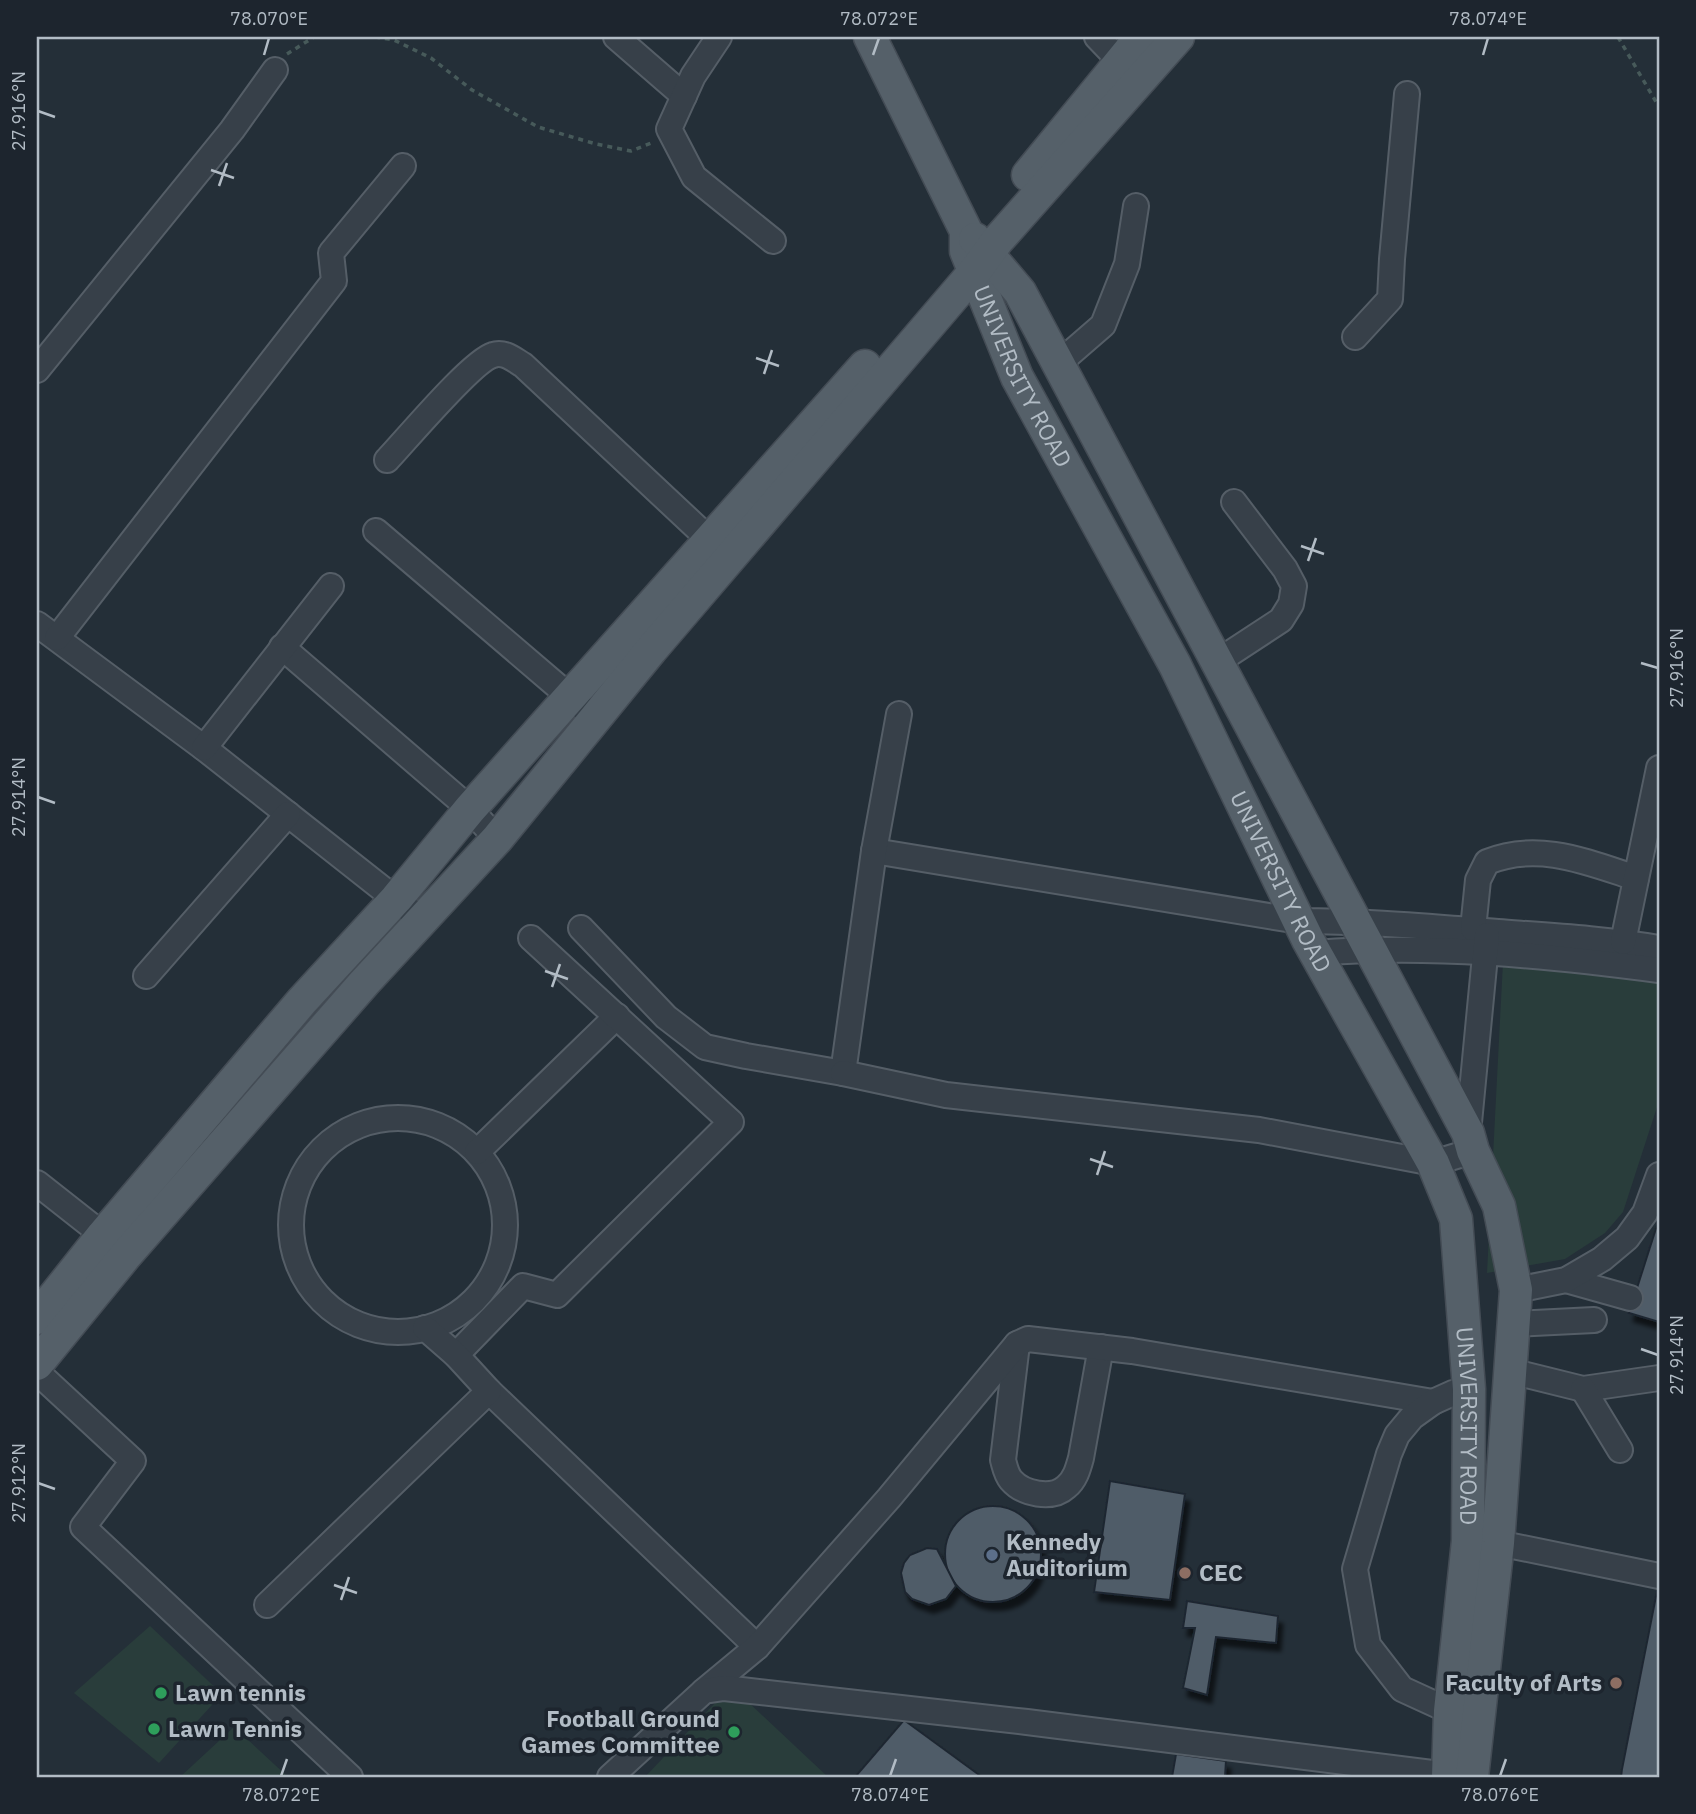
<svg xmlns="http://www.w3.org/2000/svg" width="1696" height="1814" viewBox="0 0 1696 1814" font-family="'IBM Plex Sans',sans-serif">
  <style>
    .green { fill: #293d3b }
    .building { fill: #4f5b67; stroke: #1f2730; stroke-width: 2; filter: url(#shadow) }
    .lines { fill: none; stroke-linecap: round; stroke-linejoin: round }
    .minor-casing { stroke: #555e67; stroke-width: 28 }
    .major-casing { stroke: #444c55; stroke-width: 35 }
    .path { stroke: #475a5a; stroke-width: 3.5; stroke-dasharray: 5 5; stroke-linecap: butt }
    .minor { stroke: #374049; stroke-width: 24 }
    .major { stroke: #556069; stroke-width: 32 }
    .ticks { fill: none; stroke: #b2bcc5; stroke-width: 2.5 }
    .service-dot { fill: #5c6f8a; stroke: #1d252e; stroke-width: 2.5 }
    .education-dot { fill: #8d6e63; stroke: #1d252e; stroke-width: 2.5 }
    .leisure-dot { fill: #2e9e5b; stroke: #1d252e; stroke-width: 2.5 }
    .labels { text-anchor: middle; stroke-width: 7; stroke-linejoin: round; paint-order: stroke }
    .street-label { font-size: 23px; fill: #b2bcc5; stroke: #1d252e }
    .poi-label { font-size: 23px; font-weight: bold; fill: #b2bcc5; stroke: #1d252e; text-anchor: start }
    .neatline { fill: none; stroke: #b2bcc5; stroke-width: 2.5 }
    .ticks-label { font-size: 18px; text-anchor: middle; fill: #b2bcc5 }
  </style>
  <defs>
    <filter id="shadow"><feDropShadow dx="4.5" dy="8" stdDeviation="2" flood-color="#0009"/></filter>
  </defs>
  <rect width="100%" height="100%" fill="#242f38"/>
  <g class="green">
    <path d="M1503 962 1659 979V1101L1623 1212 1605 1233 1565 1259 1487 1273Z"/>
    <path d="M150 1626 222 1694 159 1763 74 1693Z"/>
    <path d="M731 1686 828 1777H645Z"/>
    <path d="M234 1727 288 1777H180Z"/>
  </g>
  <g class="building">
    <path d="M1659 1219V1322L1629 1313Z"/>
    <path d="M1110 1481 1185 1494 1170 1600 1094 1592Z"/>
    <circle cx="993" cy="1554" r="48"/>
    <path d="M927 1548 937 1549 956 1586 946 1599 929 1605 912 1599 905 1592 901 1573 904 1563 910 1555Z"/>
    <path d="M1658 1586 1659 1777H1621L1622 1769Z"/>
    <path d="M1187 1601 1278 1616 1276 1643 1216 1637 1207 1695 1183 1688 1195 1628H1183Z"/>
    <path d="M904 1720 982 1777H855Z"/>
    <path d="M1176 1754 1226 1761 1225 1777H1172Z"/>
  </g>
  <g class="lines">
    <defs>
      <g id="minor">
        <path d="M616 37 684 96"/>
        <path d="M719 37 693 76 669 129 694 177 773 241"/>
        <path d="M1097 37 1120 61"/>
        <path d="M1355 337 1390 299 1392 259 1407 94"/>
        <path d="M1058 364 1103 325 1127 264 1136 206"/>
        <path d="M37 370 232 130 275 70"/>
        <path d="M387 460C406 440 472 361 493 355 504 351 513 359 523 365L711 541"/>
        <path d="M376 531 583 708"/>
        <path d="M37 624 204 748 422 920"/>
        <path d="M57 638 334 281 331 253 403 166"/>
        <path d="M282 647 470 809 497 839"/>
        <path d="M1217 662 1281 620 1291 604 1294 586 1285 569 1234 502"/>
        <path d="M204 748 331 586"/>
        <path d="M874 851 1299 921C1366 921 1431 927 1498 932 1552 936 1606 939 1659 948"/>
        <path d="M581 928 666 1017 705 1047 746 1056 843 1073 874 851 899 714"/>
        <path d="M1473 929 1478 880 1487 862C1538 841 1587 862 1636 878"/>
        <path d="M1623 942 1659 768"/>
        <path d="M1315 953C1431 944 1544 955 1659 970"/>
        <path d="M146 976 288 814"/>
        <path d="M843 1073 946 1095 1259 1130 1433 1163 1473 1151"/>
        <circle cx="398" cy="1225" r="107"/>
        <path d="M1468 1133 1487 935"/>
        <path d="M477 1152 617 1016"/>
        <path d="M37 1183 103 1235"/>
        <path d="M1566 1280 1630 1298"/>
        <path d="M1516 1290 1566 1280 1602 1259 1627 1238 1645 1213 1659 1175"/>
        <path d="M1513 1324 1594 1320"/>
        <path d="M1017 1344 1003 1460C1005 1467 1006 1474 1011 1480 1023 1494 1052 1500 1066 1487 1075 1480 1078 1469 1081 1458L1101 1347"/>
        <path d="M456 1355 523 1286 557 1295 731 1122 531 938"/>
        <path d="M1510 1371 1583 1389 1659 1378"/>
        <path d="M37 1372 133 1461 83 1527 350 1777"/>
        <path d="M1583 1389 1620 1450"/>
        <path d="M489 1391 757 1647"/>
        <path d="M1498 1543 1659 1576"/>
        <path d="M267 1605 489 1391 456 1355 425 1328"/>
        <path d="M704 1691 757 1647 889 1498 1017 1344 1028 1339 1132 1351 1433 1402"/>
        <path d="M1450 1711 1402 1689 1368 1645 1355 1569 1389 1454 1397 1435 1412 1417 1433 1402 1453 1393 1469 1389"/>
        <path d="M610 1777 704 1691 724 1688 1027 1722 1448 1775"/>
      </g>
      <g id="major">
        <path id="s1" d="M870 37 966 231V251L1017 377 1175 665 1308 940 1433 1163 1456 1219 1469 1389 1468 1541 1450 1711 1448 1777"/>
        <path d="M1028 175 1141 37"/>
        <path d="M975 239 1020 292 1468 1133 1473 1151 1499 1206 1516 1290 1498 1543 1472 1777"/>
        <path d="M37 1318 103 1235 302 1001 396 899 470 809 865 366"/>
        <path d="M37 1364 126 1255 364 983 497 839 651 650 976 270 997 241 1178 37"/>
      </g>
    </defs>
    <use href="#minor" class="minor-casing"/>
    <use href="#major" class="major-casing"/>
    <g class="path">
      <path d="M375 37 394 40 431 58 472 90 538 127 596 144 631 151 654 142"/>
      <path d="M1618 37 1659 107"/>
      <path d="M287 54 314 37H321"/>
    </g>
    <use href="#minor" class="minor"/>
    <use href="#major" class="major"/>
  </g>
  <path class="ticks" d="M264 55 269 38M873 55 879 38M1483 55 1488 38M38 111 55 117M211 170 234 178M219 186 227 163M756 358 779 366M764 374 772 350M1301 546 1324 554M1308 561 1316 538M1641 663 1658 668M38 797 55 803M545 971 568 979M552 987 560 964M1090 1159 1113 1167M1097 1175 1105 1151M1641 1349 1658 1355M38 1483 55 1489M334 1585 357 1593M341 1600 349 1577M281 1776 287 1759M890 1776 896 1759M1500 1776 1506 1759"/>
  <circle class="service-dot" cx="992" cy="1555" r="7"/>
  <g class="education-dot">
    <circle cx="1185" cy="1573" r="7"/>
    <circle cx="1616" cy="1683" r="7"/>
  </g>
  <g class="leisure-dot">
    <circle cx="161" cy="1693" r="7"/>
    <circle cx="154" cy="1729" r="7"/>
    <circle cx="734" cy="1732" r="7"/>
  </g>
  <g class="labels">
    <g class="street-label">
      <text dy="8" stroke="none"><textPath href="#s1" startOffset="374">UNIVERSITY ROAD</textPath></text>
      <text dy="8" stroke="none"><textPath href="#s1" startOffset="942">UNIVERSITY ROAD</textPath></text>
      <text dy="8" stroke="none"><textPath href="#s1" startOffset="1530">UNIVERSITY ROAD</textPath></text>
    </g>
    <g class="poi-label">
      <text x="1006" y="1550">Kennedy<tspan x="1006" dy="26">Auditorium</tspan></text>
      <text x="1199" y="1581">CEC</text>
      <text x="1602" y="1691" text-anchor="end">Faculty of Arts</text>
      <text x="175" y="1701">Lawn tennis</text>
      <text x="720" y="1727" text-anchor="end">Football Ground<tspan x="720" dy="26">Games Committee</tspan></text>
      <text x="168" y="1737">Lawn Tennis</text>
    </g>
  </g>
  <rect width="1696" height="1814" fill="none" stroke="#1d252e" stroke-width="77"/>
  <rect x="38" y="38" width="1620" height="1738" class="neatline"/>
  <g class="ticks-label">
    <text x="269" y="25">78.070°E</text>
    <text x="879" y="25">78.072°E</text>
    <text x="1488" y="25">78.074°E</text>
    <text transform="translate(19 111) rotate(-90)" y="6">27.916°N</text>
    <text transform="translate(1677 668) rotate(-90)" y="6">27.916°N</text>
    <text transform="translate(19 797) rotate(-90)" y="6">27.914°N</text>
    <text transform="translate(1677 1355) rotate(-90)" y="6">27.914°N</text>
    <text transform="translate(19 1483) rotate(-90)" y="6">27.912°N</text>
    <text x="281" y="1801">78.072°E</text>
    <text x="890" y="1801">78.074°E</text>
    <text x="1500" y="1801">78.076°E</text>
  </g>
</svg>
